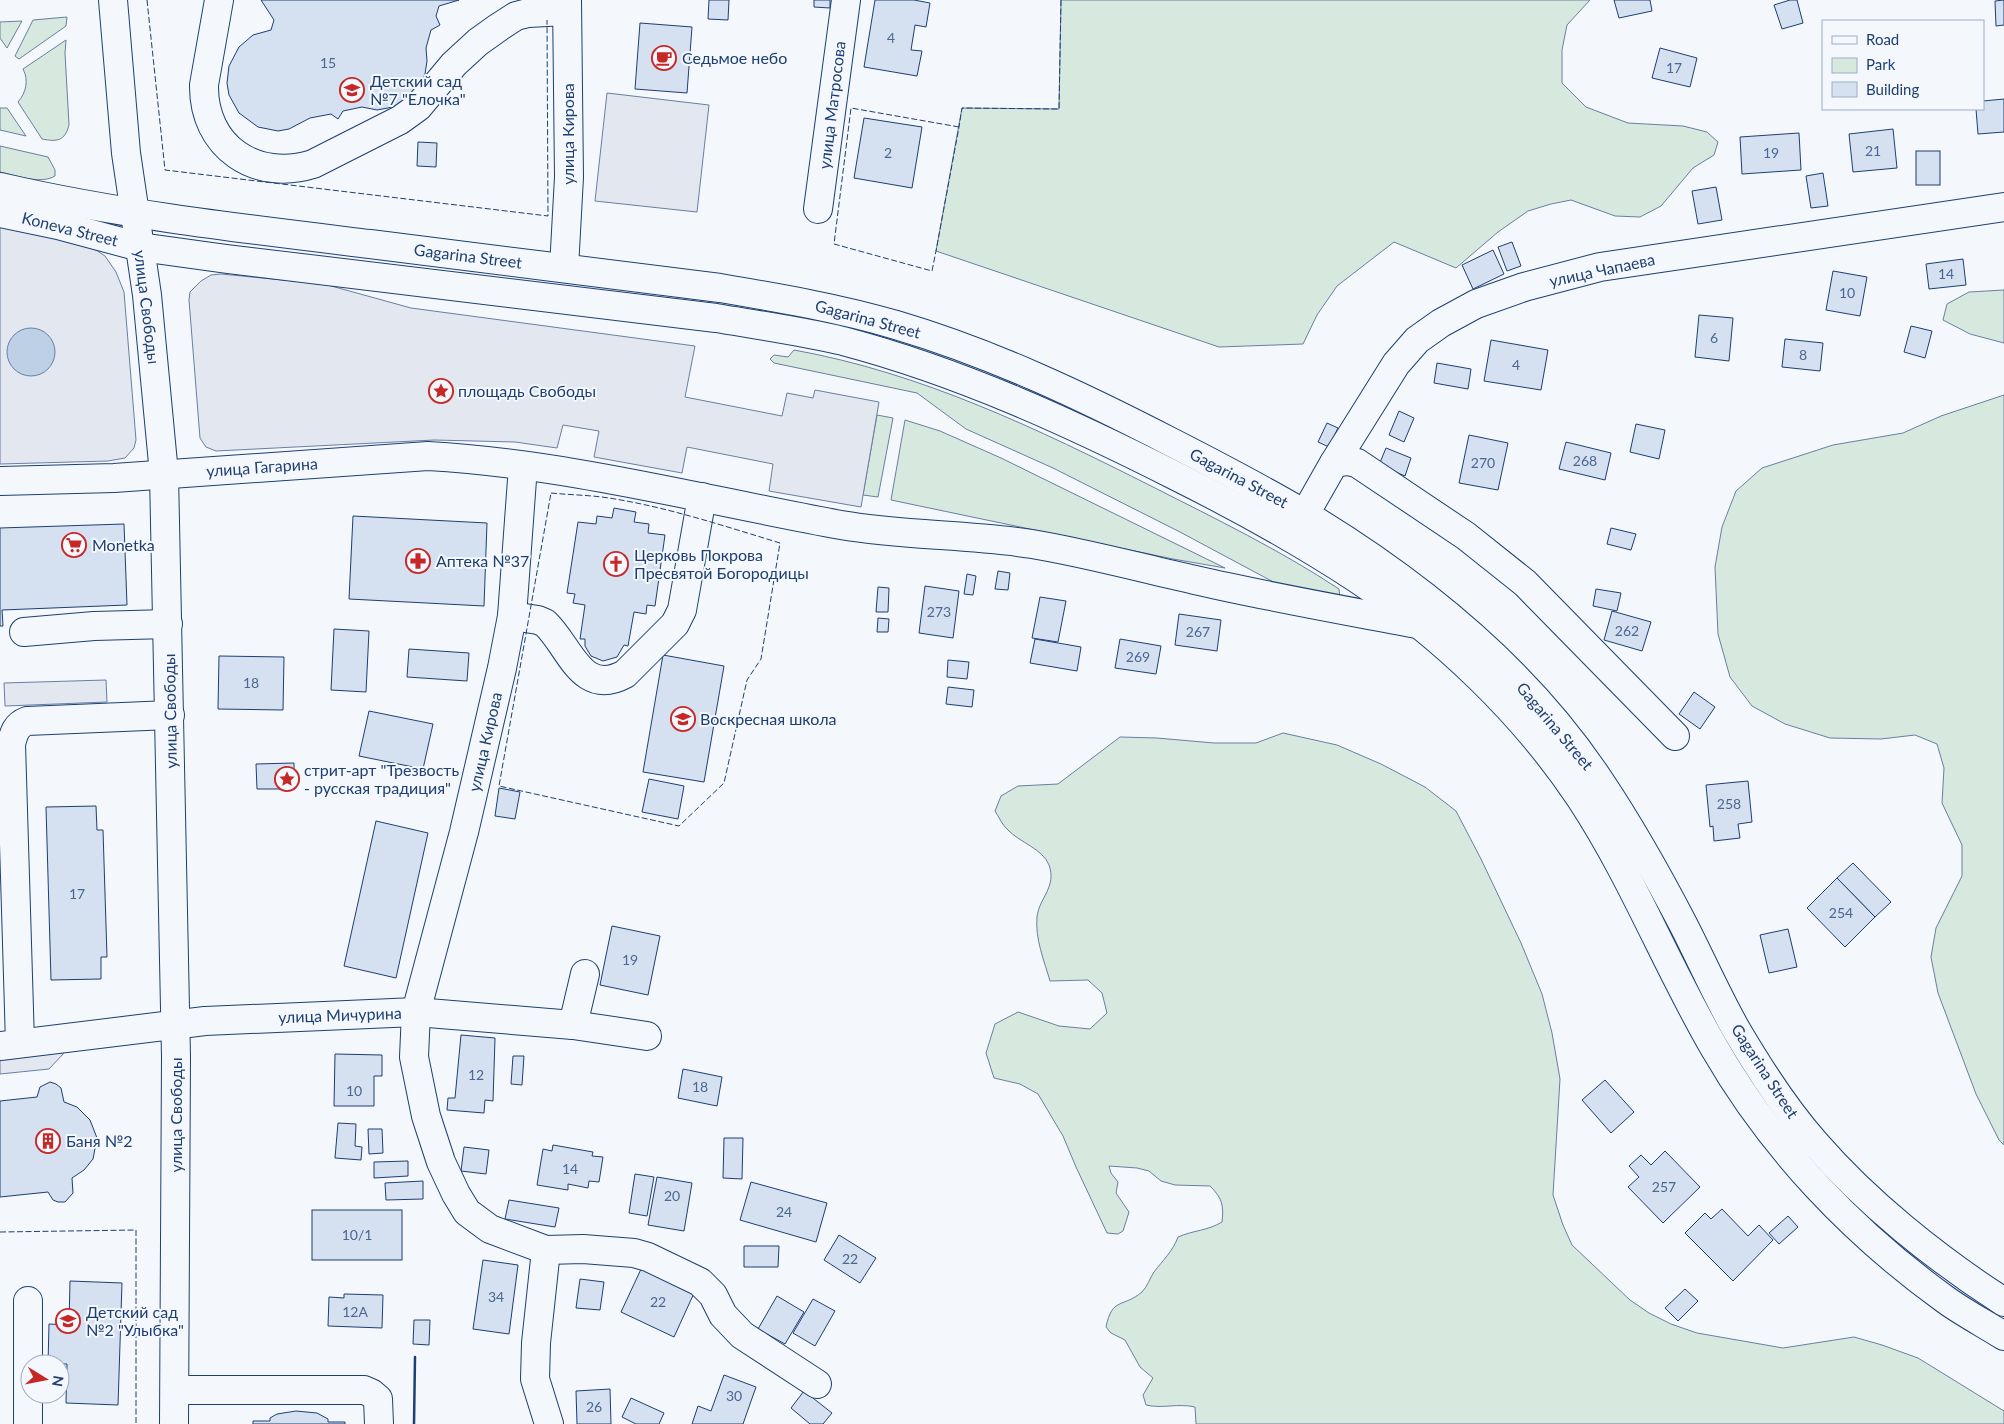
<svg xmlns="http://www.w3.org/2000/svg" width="2004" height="1424" viewBox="0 0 2004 1424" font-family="Lato,sans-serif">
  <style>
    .green { fill: #d7e8df; stroke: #687fa3 }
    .parking { fill: #e3e8f0; stroke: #687fa3 }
    .water { fill: #bed0e5; stroke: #687fa3 }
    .building { fill: #d5e0f0; stroke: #1d3f73 }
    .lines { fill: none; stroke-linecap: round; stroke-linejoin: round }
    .minor-casing { stroke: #1d3f73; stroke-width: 30 }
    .major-casing { stroke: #1d3f73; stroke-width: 30 }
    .minor { stroke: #f4f7fb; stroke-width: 28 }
    .major { stroke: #f4f7fb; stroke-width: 28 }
    .fence { stroke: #1d3f73; stroke-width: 1; stroke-dasharray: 6 2.5; stroke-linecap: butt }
    .wall { stroke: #1d3f73; stroke-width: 2.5 }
    .labels { text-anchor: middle; stroke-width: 4; stroke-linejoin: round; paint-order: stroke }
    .number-label { font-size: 14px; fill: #4b6792 }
    .poi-label { font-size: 16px; fill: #1d3f73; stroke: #f4f7fb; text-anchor: start }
    .street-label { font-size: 16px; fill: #1d3f73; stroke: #f4f7fb }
  </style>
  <rect width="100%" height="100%" fill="#f4f7fb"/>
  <g class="green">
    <path d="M1061 0H1590L1567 25 1562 50V83L1586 107 1628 123 1683 126 1707 132 1718 142 1714 155 1693 168 1661 206 1640 217 1615 216 1571 200 1551 204 1528 211 1498 232 1456 268 1394 242 1337 286 1317 315 1303 344 1219 347 936 251 962 108 1059 109Z"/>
    <path d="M67 17 66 26 19 59 15 56 33 20Z"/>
    <path d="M22 21 7 48 0 38V22Z"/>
    <path d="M66 40 65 53 69 125C65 141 57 142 42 139L18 102C26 93 29 80 23 69Z"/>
    <path d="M0 108H7L26 136 0 130Z"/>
    <path d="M0 146 48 157 55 170V176C40 185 16 175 0 172Z"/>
    <path d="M2004 290V343L1970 334 1943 320 1947 304 1969 292Z"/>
    <path d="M794 350C922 373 1038 429 1153 487 1216 519 1280 550 1339 589L1340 598 1279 585 1180 532 1053 468 966 429 917 393 774 363 770 359 774 355 788 357Z"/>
    <path d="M2004 395V1145L1999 1140 1976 1094 1938 993 1931 957 1936 928 1962 876V845L1942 803 1944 768 1937 744 1915 735 1881 739 1830 738 1785 724 1752 706 1730 677 1718 634 1715 567 1722 527 1736 491 1762 468 1833 445 1903 433 1941 416Z"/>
    <path d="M877 415 893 418 878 497 863 495Z"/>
    <path d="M905 420 940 431 1001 458 1225 568 1173 559 891 500Z"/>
    <path d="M1283 733 1337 745 1381 764 1425 787 1456 811 1481 859 1521 943 1542 994 1552 1033 1560 1079 1553 1195 1563 1225 1572 1245 1630 1300 1649 1313 1671 1324 1697 1333 1783 1348 1854 1337 1882 1345 1918 1358 2004 1411V1424H1196L1195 1407C1178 1403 1162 1409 1146 1405L1143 1395 1153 1378 1140 1367 1125 1340 1111 1333 1106 1327C1112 1297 1123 1308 1142 1292 1147 1287 1150 1278 1154 1272 1163 1260 1173 1251 1178 1237 1194 1230 1207 1231 1222 1222 1224 1205 1222 1198 1210 1186L1175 1185 1161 1181 1149 1171 1137 1168 1109 1166 1111 1173 1118 1182 1116 1193 1129 1212 1123 1231 1118 1234 1107 1233 1076 1167 1063 1136 1038 1094 1020 1084 994 1078 986 1053 995 1024 1018 1012 1059 1026 1090 1029 1107 1013 1102 993 1088 980 1050 981C1044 960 1035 939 1037 917 1039 898 1057 887 1049 865 1043 849 1019 842 1008 830 1002 825 999 817 995 811L1001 796 1018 786 1058 784 1120 737 1157 738 1214 743H1256Z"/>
  </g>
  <g class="parking">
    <path d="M607 93 709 105 697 212 595 201Z"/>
    <path d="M0 226 85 245 96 250 105 256 116 272 124 292 136 440 134 448 125 458 108 461 0 464Z"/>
    <path d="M221 274 324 284 411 308 695 346 685 397 782 416 787 393 813 398 815 390 879 402 861 507 769 491 773 464 687 447 682 473 594 457 599 431 563 425 557 448 515 442 434 440 216 451 206 447 200 438 189 300 190 292 201 281 211 275Z"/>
    <path d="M106 680 107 702 5 706 4 683Z"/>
    <path d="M65 1052 49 1069 0 1074V1059Z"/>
  </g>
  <circle class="water" cx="31" cy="352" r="24"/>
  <g class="building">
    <path d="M261 0H459L439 6 436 16 440 25 431 30 426 48 427 61 425 74 421 83 412 95 398 105 388 108 377 110 362 107 343 111 338 119 331 114 310 118 289 129 278 131 258 127 239 113 229 95 227 83 229 66 239 47 253 35 271 30 274 20Z"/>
    <path d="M709 0H729L728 20 708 19Z"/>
    <path d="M814 0H830V8L814 7Z"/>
    <path d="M875 0H914L930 3 926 27 915 25 911 50 922 51 917 76 864 67Z"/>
    <path d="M1614 0H1650L1652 11 1619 18Z"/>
    <path d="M1790 0H1797L1803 23 1782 29 1774 5Z"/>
    <path d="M2004 0V25L1996 26 1995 1Z"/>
    <path d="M640 23 692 27 687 93 635 89Z"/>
    <path d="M1660 48 1697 58 1690 87 1652 78Z"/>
    <path d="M2004 99V132L1978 134 1976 109H1983V101Z"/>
    <path d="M864 118 922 127 912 188 854 178Z"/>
    <path d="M1893 129 1897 168 1853 172 1849 134Z"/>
    <path d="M1799 133 1801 170 1742 174 1740 137Z"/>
    <path d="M418 142 437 143 436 167 417 166Z"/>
    <rect x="1916" y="151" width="24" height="34"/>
    <path d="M1823 173 1828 206 1811 208 1806 176Z"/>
    <path d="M1716 187 1722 220 1698 224 1692 191Z"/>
    <path d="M1512 242 1521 266 1507 271 1498 247Z"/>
    <path d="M1493 250 1504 274 1473 289 1462 265Z"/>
    <path d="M1963 259 1966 285 1929 289 1926 264Z"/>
    <path d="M1833 271 1867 277 1860 316 1826 310Z"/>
    <path d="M1699 315 1733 318 1729 361 1695 357Z"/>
    <path d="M1911 326 1932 331 1925 358 1904 352Z"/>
    <path d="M1785 339 1823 343 1820 371 1782 367Z"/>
    <path d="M1491 340 1548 350 1541 390 1484 381Z"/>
    <path d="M1437 363 1471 369 1468 389 1434 383Z"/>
    <path d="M1399 411 1414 418 1404 442 1389 435Z"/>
    <path d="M1327 423 1338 428 1329 447 1318 442Z"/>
    <path d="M1636 424 1665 430 1659 459 1630 452Z"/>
    <path d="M1469 435 1508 443 1498 490 1459 483Z"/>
    <path d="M1566 442 1611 453 1605 480 1559 469Z"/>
    <path d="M1386 448 1411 458 1405 476 1379 465Z"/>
    <path d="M614 508 636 512 634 522 649 524 648 533 665 535 655 606 647 605 646 614 634 612 628 646 624 645 617 657 603 661 591 656 585 646V639H580L585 605 573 603 575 594 567 593 578 522 596 524 597 516 612 518Z"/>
    <path d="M353 516 487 523 484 606 349 599Z"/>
    <path d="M124 524 127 605 2 610 3 626H0V528Z"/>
    <path d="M1611 528 1636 534 1631 550 1607 544Z"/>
    <path d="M998 571 1010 573 1008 590 995 589Z"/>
    <path d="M967 574 976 576 973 595 964 594Z"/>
    <path d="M925 586 959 591 953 638 919 633Z"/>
    <path d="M878 587 889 588 888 612H876Z"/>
    <path d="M1596 589 1621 593 1617 611 1593 606Z"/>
    <path d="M1040 597 1066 601 1058 642 1032 638Z"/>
    <path d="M1612 611 1651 622 1642 651 1604 640Z"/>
    <path d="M1179 614 1221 620 1217 651 1175 645Z"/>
    <path d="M878 618 889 619 888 632H877Z"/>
    <path d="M334 629 369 631 366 692 331 690Z"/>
    <path d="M1035 639 1081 647 1077 671 1030 663Z"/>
    <path d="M1120 639 1161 646 1156 674 1115 668Z"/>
    <path d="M409 649 469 653 467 681 407 677Z"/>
    <path d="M663 655 724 666 704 782 643 772Z"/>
    <path d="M219 656 284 657 283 710 218 709Z"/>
    <path d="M948 660 969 662 967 679 947 677Z"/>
    <path d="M948 687 974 690 972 707 946 704Z"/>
    <path d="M1694 692 1715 707 1700 729 1679 714Z"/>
    <path d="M369 711 433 724 423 769 359 756Z"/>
    <path d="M294 763V789H257L256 764Z"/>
    <path d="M649 779 684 786 678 819 642 812Z"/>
    <path d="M1748 781 1752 822 1738 824 1740 838 1714 841 1713 826 1710 827 1706 785Z"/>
    <path d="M499 788 520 792 515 819 495 816Z"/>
    <path d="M96 806 97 830H103L107 957H101V979L51 980 46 807Z"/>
    <path d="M376 821 428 833 396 978 344 966Z"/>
    <path d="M1853 863 1891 902 1875 917 1837 878Z"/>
    <path d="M1837 878 1875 917 1845 947 1807 908Z"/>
    <path d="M612 926 660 936 648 995 600 985Z"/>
    <path d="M1788 929 1797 967 1769 973 1760 935Z"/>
    <path d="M461 1035 495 1038 493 1101 485 1100 484 1113 447 1110 448 1098H455Z"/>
    <path d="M335 1054 382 1055V1076H374V1106H334Z"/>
    <path d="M513 1056H524L522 1085 511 1084Z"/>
    <path d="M683 1069 722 1077 717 1106 678 1098Z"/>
    <path d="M1605 1080 1634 1112 1611 1133 1582 1100Z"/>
    <path d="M50 1082 56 1084 61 1088 64 1102 77 1107 90 1120 97 1138 93 1159 84 1170 72 1178 73 1193 65 1202H58L53 1200 48 1192 0 1197V1101L37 1097 40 1087Z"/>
    <path d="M338 1123 356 1124 355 1146 362 1147 361 1160 335 1158Z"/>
    <path d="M368 1129H382L383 1153 369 1154Z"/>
    <path d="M724 1138H743L742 1179 723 1178Z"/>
    <path d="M553 1145 593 1152 592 1156 603 1157 599 1182 589 1181 588 1188 568 1184V1190L537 1185 543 1149 552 1151Z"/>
    <path d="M464 1147 489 1150 486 1174 461 1171Z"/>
    <path d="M1665 1151 1700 1187 1663 1223 1628 1187 1639 1177 1629 1166 1641 1155 1651 1165Z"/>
    <path d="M408 1161V1176L374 1178V1162Z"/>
    <path d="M635 1174 654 1177 647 1216 629 1213Z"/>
    <path d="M657 1177 692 1183 684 1231 648 1225Z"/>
    <path d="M423 1181V1199L386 1200 385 1183Z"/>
    <path d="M751 1182 827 1203 816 1242 740 1220Z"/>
    <path d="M509 1200 559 1208 555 1227 505 1219Z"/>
    <path d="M1722 1209 1748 1236 1759 1225 1773 1240 1733 1281 1685 1233 1705 1213 1711 1219Z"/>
    <rect x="312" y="1210" width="90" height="50"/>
    <path d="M1788 1216 1798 1227 1779 1244 1769 1233Z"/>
    <path d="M839 1235 876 1258 860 1283 824 1260Z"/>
    <path d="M744 1246H779L778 1267H744Z"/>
    <path d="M483 1260 518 1265 509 1334 473 1329Z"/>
    <path d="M642 1267 695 1291 674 1337 621 1312Z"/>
    <path d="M580 1279 604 1282 600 1310 576 1308Z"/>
    <path d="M70 1281 122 1283 118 1405 66 1403 67 1364H48L49 1324 69 1325Z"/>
    <path d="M1685 1289 1698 1301 1678 1321 1665 1308Z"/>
    <path d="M344 1294 383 1295 382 1328 328 1326 329 1297 344 1298Z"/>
    <path d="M777 1296 804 1312 785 1344 758 1329Z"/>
    <path d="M813 1299 835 1311 815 1346 793 1333Z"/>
    <path d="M414 1320H430L429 1345 413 1344Z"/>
    <path d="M724 1375 756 1387 743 1424H692L698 1406 711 1411Z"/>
    <path d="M610 1389 611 1424H577L576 1391Z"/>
    <path d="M804 1391 832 1413 823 1424H810L791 1408Z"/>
    <path d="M631 1398 664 1413 659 1424H636L622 1417Z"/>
    <path d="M296 1411 317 1413 328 1419V1422H345V1424H253V1421H270V1418L277 1414Z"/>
  </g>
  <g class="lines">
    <defs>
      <g id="minor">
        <path d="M219 0 204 85C203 147 256 182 313 164L400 120 418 107 454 64 478 42 499 27 516 16 528 13 567 11"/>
        <path d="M818 209 846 0"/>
        <path d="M564 268 569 177 567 0"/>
        <path d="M1334 463 1348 461 1357 463 1466 536 1525 583 1675 736"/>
        <path d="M523 466 512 616 502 668 464 832 416 1012 573 1025 647 1036"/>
        <path d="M0 481 114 478 428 456C568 464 704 500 841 525 904 536 969 534 1032 544 1086 553 1141 568 1195 580 1269 597 1343 610 1417 624"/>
        <path d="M1305 514 1334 463 1396 364 1417 340 1441 323 1476 304 1524 287 1600 267 2004 207"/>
        <path d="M512 616 538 620 545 623C570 646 581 698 625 674L675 624 682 610 702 497"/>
        <path d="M24 632 94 626 168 624"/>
        <path d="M573 1025 585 974"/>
        <path d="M20 1043 11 744C14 733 16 725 27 721L170 715"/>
        <path d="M0 1046 205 1021 416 1012 414 1057 426 1116 441 1162 456 1194 467 1212 490 1229 546 1250 536 1343 535 1379 549 1424"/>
        <path d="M546 1250 583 1249 634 1253 648 1257 700 1282 713 1295 723 1315 742 1335 817 1384"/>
        <path d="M28 1301V1424"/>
        <path d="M175 1390H364L371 1393 378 1399 379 1424"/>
      </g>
      <g id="major">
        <path d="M113 0 126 153 147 295 164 474 176 1057 174 1424"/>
        <path d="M0 187C122 215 246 229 370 244 487 259 603 273 720 288 779 298 838 308 896 325 991 353 1082 396 1171 442 1216 465 1262 489 1306 515 1420 584 1528 671 1601 783 1631 828 1658 876 1683 924 1701 959 1717 996 1737 1031 1760 1070 1785 1109 1815 1143 1867 1203 1937 1259 2004 1302"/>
        <path d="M0 213 58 225 140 247 227 259 716 318C758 325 801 331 843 341 960 372 1069 422 1176 476 1238 507 1298 540 1356 578 1442 635 1524 713 1581 799 1633 878 1667 967 1715 1049 1772 1148 1853 1233 1946 1300 1964 1313 1985 1324 2004 1336"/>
      </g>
    </defs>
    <use href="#minor" class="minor-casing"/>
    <use href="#major" class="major-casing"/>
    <use href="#minor" class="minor"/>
    <use href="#major" class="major"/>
    <g class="fence">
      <path d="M147 0 165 170 548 216 547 20"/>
      <path d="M959 127 851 108 834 244 932 271 936 251 959 127 962 108 1059 109 1061 0"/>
      <path d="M551 493C570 495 590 495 609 498 667 507 724 526 780 543L761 659 747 680 724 783 679 826 499 786Z"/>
      <path d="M0 1232 136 1230V1424"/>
    </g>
    <path class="wall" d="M414 1424 415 1357"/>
  </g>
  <defs>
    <symbol id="cafe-ring" viewBox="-11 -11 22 22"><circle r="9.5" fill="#f4f7fb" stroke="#c62828" stroke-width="1.5"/><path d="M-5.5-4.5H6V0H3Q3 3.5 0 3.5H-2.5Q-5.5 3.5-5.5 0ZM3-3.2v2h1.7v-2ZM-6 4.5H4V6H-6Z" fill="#c62828"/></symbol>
    <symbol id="school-ring" viewBox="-11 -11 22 22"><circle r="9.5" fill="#f4f7fb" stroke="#c62828" stroke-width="1.5"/><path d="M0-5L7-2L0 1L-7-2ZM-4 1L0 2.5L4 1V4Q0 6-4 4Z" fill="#c62828"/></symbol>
    <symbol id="sight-ring" viewBox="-11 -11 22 22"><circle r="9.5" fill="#f4f7fb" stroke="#c62828" stroke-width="1.5"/><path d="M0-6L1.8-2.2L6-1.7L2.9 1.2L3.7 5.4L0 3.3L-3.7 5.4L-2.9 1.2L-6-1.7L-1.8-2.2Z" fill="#c62828"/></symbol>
    <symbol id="supermarket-ring" viewBox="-11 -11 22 22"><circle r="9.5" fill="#f4f7fb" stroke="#c62828" stroke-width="1.5"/><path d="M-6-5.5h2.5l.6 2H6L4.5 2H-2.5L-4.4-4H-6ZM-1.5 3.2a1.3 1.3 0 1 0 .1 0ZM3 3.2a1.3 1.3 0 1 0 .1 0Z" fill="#c62828"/></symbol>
    <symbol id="pharmacy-ring" viewBox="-11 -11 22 22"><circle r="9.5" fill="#f4f7fb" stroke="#c62828" stroke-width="1.5"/><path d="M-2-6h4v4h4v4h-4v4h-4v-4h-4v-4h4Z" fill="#c62828"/></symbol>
    <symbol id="church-ring" viewBox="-11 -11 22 22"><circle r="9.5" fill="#f4f7fb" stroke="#c62828" stroke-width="1.5"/><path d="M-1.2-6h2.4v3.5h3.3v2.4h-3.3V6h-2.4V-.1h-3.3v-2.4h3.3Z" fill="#c62828"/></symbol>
    <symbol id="building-ring" viewBox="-11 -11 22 22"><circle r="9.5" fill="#f4f7fb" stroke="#c62828" stroke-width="1.5"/><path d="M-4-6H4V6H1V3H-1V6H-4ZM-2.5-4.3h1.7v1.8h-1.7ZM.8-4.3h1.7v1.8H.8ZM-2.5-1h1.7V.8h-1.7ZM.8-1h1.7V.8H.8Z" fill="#c62828"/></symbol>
  </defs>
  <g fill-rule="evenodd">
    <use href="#cafe-ring" x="650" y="44" width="28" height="28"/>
    <use href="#school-ring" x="338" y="76" width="28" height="28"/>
    <use href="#sight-ring" x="427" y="377" width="28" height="28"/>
    <use href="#supermarket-ring" x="60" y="531" width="28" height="28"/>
    <use href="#pharmacy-ring" x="404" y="547" width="28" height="28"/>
    <use href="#church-ring" x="602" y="550" width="28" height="28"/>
    <use href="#school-ring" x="669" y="705" width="28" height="28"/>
    <use href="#sight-ring" x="273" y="765" width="28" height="28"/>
    <use href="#building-ring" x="34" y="1127" width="28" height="28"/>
    <use href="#school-ring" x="54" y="1307" width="28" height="28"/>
  </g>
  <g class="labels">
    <g class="number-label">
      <text x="891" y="43">4</text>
      <text x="328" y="68">15</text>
      <text x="1674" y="73">17</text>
      <text x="1873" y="156">21</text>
      <text x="888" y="158">2</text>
      <text x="1771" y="158">19</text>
      <text x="1946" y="279">14</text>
      <text x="1847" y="298">10</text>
      <text x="1714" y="343">6</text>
      <text x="1803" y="360">8</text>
      <text x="1516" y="370">4</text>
      <text x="1585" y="466">268</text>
      <text x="1483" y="468">270</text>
      <text x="939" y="617">273</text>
      <text x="1627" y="636">262</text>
      <text x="1198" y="637">267</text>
      <text x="1138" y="662">269</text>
      <text x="251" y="688">18</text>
      <text x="1729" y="809">258</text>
      <text x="77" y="899">17</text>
      <text x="1841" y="918">254</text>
      <text x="630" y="965">19</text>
      <text x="476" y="1080">12</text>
      <text x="700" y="1092">18</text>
      <text x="354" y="1096">10</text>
      <text x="570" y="1174">14</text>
      <text x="1664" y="1192">257</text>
      <text x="672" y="1201">20</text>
      <text x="784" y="1217">24</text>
      <text x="357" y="1240">10/1</text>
      <text x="850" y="1264">22</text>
      <text x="496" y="1302">34</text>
      <text x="658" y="1307">22</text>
      <text x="355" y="1317">12А</text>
      <text x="734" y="1401">30</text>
      <text x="594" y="1412">26</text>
    </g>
    <g class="poi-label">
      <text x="682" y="64">Седьмое небо</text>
      <text x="370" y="87">Детский сад<tspan x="370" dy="18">№7 "Елочка"</tspan></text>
      <text x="458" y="397">площадь Свободы</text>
      <text x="92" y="551">Monetka</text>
      <text x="634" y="561">Церковь Покрова<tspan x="634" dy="18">Пресвятой Богородицы</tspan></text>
      <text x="436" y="567">Аптека №37</text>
      <text x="700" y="725">Воскресная школа</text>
      <text x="304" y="776">стрит-арт "Трезвость<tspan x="304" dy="18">- русская традиция"</tspan></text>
      <text x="66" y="1147">Баня №2</text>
      <text x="86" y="1318">Детский сад<tspan x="86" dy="18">№2 "Улыбка"</tspan></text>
    </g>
    <g class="street-label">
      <text transform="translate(832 105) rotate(-83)" y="6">улица Матросова</text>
      <text transform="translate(568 134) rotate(-90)" y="6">улица Кирова</text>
      <text transform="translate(70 229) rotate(14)" y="6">Koneva Street</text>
      <text transform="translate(468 256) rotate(7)" y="6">Gagarina Street</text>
      <text transform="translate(1602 270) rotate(-12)" y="6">улица Чапаева</text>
      <text transform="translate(147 307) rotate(83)" y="6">улица Свободы</text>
      <text transform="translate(868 319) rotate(15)" y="6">Gagarina Street</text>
      <text transform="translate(262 467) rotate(-4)" y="6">улица Гагарина</text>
      <text transform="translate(1239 478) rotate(28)" y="6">Gagarina Street</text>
      <text transform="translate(170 711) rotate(-91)" y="6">улица Свободы</text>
      <text transform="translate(1555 726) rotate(50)" y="6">Gagarina Street</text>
      <text transform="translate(485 742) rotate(-77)" y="6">улица Кирова</text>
      <text transform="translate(340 1015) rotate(-2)" y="6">улица Мичурина</text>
      <text transform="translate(1765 1071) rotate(57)" y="6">Gagarina Street</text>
      <text transform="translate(176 1115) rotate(-90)" y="6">улица Свободы</text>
    </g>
  </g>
  <rect x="1822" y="20" width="162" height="90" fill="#f4f7fb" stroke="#9eadc5"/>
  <rect x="1832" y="36" width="25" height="8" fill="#f4f7fb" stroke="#9eadc5"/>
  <text x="1866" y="45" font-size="15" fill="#1d3f73">Road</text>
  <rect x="1832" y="58" width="25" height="15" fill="#d7e8df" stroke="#9eadc5"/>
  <text x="1866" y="70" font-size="15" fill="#1d3f73">Park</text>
  <rect x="1832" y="82" width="25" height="15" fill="#d5e0f0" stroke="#9eadc5"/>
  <text x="1866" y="95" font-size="15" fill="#1d3f73">Building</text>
  <g transform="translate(45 1379) rotate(100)"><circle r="24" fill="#f4f7fb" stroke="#9eadc5"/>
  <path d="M0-4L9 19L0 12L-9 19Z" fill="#c62828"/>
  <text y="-8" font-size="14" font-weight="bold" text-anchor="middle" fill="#1d3f73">N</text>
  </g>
</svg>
